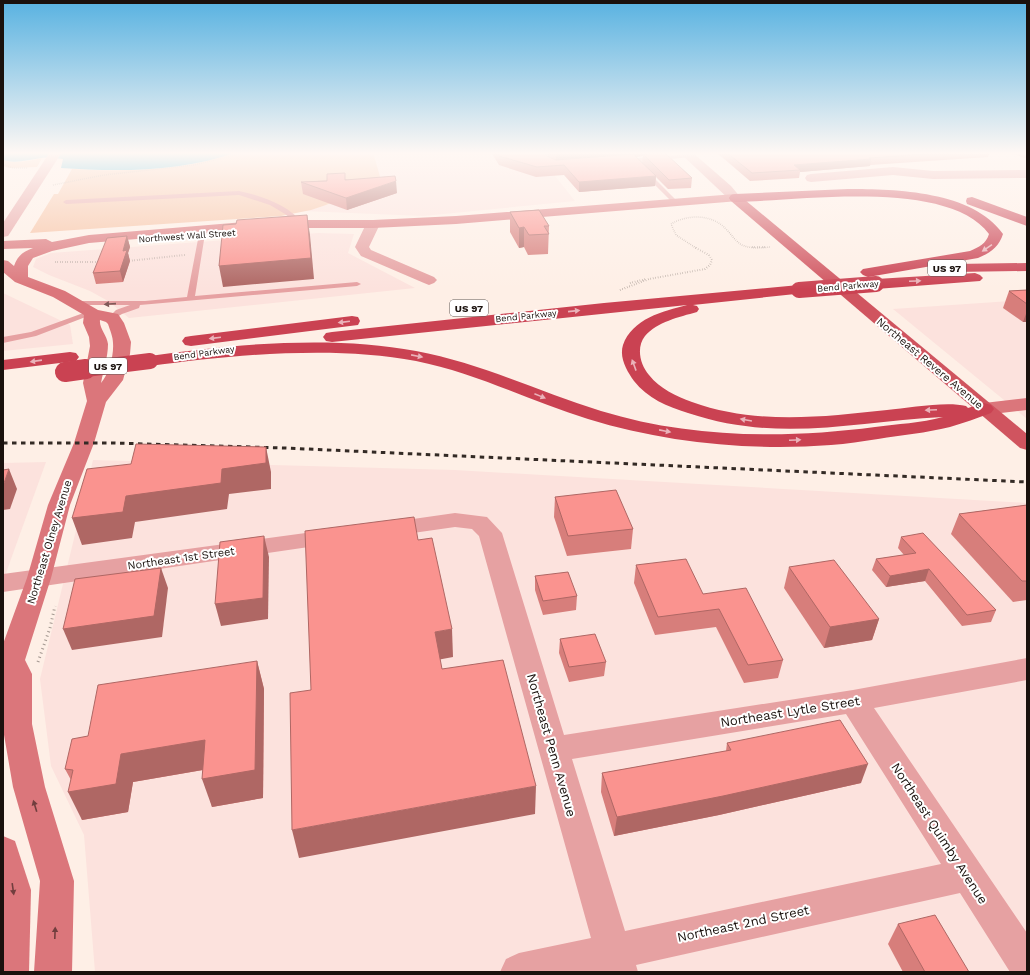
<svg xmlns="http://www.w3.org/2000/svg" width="1030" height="975" viewBox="0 0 1030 975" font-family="'Work Sans',sans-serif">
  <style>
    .commercial { fill: #fce2dd }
    .green { fill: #f6c1a2 }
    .water { fill: #21aed6 }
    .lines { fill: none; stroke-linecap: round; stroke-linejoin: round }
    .path-far2 { stroke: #a49891; stroke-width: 1.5; stroke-dasharray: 0.5 1.5; stroke-linecap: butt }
    .path-far1 { stroke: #a49891; stroke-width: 2; stroke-dasharray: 0.5 2; stroke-linecap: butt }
    .path { stroke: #a49891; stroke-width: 3; stroke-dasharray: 1 3.5; stroke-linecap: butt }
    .service { fill: #e6a1a2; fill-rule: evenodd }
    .minor { fill: #e6a1a2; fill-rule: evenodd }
    .tertiary { fill: #e6a1a2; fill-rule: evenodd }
    .secondary { fill: #db767b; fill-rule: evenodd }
    .primary { fill: #d0545f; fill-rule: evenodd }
    .trunk { fill: #ca4252; fill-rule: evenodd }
    .rail { stroke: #332a25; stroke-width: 3; stroke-dasharray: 4.5 4.5; stroke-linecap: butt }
    .trunk-bridge-far1 { stroke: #ca4252; stroke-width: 16 }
    .trunk-bridge { stroke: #ca4252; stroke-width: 20 }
    .wall { fill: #d77e7b; fill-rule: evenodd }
    .shaded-wall { fill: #af6764 }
    .building { fill: #fa938f; stroke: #af6764 }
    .oneway { fill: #eab3ba }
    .oneway2 { fill: #805958 }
    .oneway3 { fill: #713e3e }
    .labels { text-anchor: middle; stroke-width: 4; stroke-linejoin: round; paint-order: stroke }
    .far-street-label { font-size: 9px; fill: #1a110d; stroke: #fff }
    .shield { fill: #fff; stroke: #5f5856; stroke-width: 1 }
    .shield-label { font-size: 10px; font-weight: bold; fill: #1a110d }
    .street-label { font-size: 11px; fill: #1a110d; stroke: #fff }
    .near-street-label { font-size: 13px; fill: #1a110d; stroke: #fff }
  </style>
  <rect width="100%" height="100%" fill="#feefe6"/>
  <g class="commercial">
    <path d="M373 152H536L575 201 423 216 303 211 326 205 381 180Z"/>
    <path d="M318 233 354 234 348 253 415 288 129 318 108 301 90 291 49 275 33 267 36 259 51 253Z"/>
    <path d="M3 293 70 325 73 344 3 351Z"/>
    <path d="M1027 300V419L893 309Z"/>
    <path d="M93 460 455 470 1027 503V972H95L84 835 51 766 40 679Z"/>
    <path d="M46 462 11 559 3 582V463Z"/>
  </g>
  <g class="green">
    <path d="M237 152H373L381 180 326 205 311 210 281 216 30 233 54 194H58L72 169C126 172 186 171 237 152Z"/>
    <path d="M42 158 37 167 9 168 3 166V160C16 164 28 161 42 158Z"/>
  </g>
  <path class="water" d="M3 152H237C182 172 119 172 61 168L63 159C56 158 48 157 41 158 27 160 16 164 3 160Z"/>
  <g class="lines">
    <g class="path-far2">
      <path d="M3 164 13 168H28"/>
      <path d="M53 185 104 175 194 165 247 152"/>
      <path d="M696 248 676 235 671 224C688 214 712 214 726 229 732 235 735 241 742 245 751 249 761 248 770 247"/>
    </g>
    <g class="path-far1">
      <path d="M752 247H766"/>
      <path d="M127 261 185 255"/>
      <path d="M55 262H100"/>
      <path d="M630 283 646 279"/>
      <path d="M620 290 649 279 705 269 710 265 712 260 709 255 694 247"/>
    </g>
    <path class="path" d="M38 662 50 628 55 606"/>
    <g class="service">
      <path d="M690 154 693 156 692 157 625 163 622 161 625 159Z"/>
      <path d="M643 171H647L678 202V204H674L643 173Z"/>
      <path d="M239 191C263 196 288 205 304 224L299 225 285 214 270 205 239 195 66 204 63 202 66 200Z"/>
      <path d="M202 232 205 234 195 296 357 282 361 284 357 286 140 305 139 308 122 314 112 320 108 318 116 310 130 305H76L72 303 76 301H145L187 297 199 234Z"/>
      <path d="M89 311H92L96 313 36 336 3 343V337L31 332Z"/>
    </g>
    <g class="minor">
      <path d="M679 152H692L731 186 741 198 739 201H731Z"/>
      <path d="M1012 152H1027V159L1014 154Z"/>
      <path d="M893 167 933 171 1027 170V178L933 179 893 175 811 182 807 181 805 178 807 175 811 174Z"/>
      <path d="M373 220 378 221 380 224 369 247 371 250 434 277 437 280 434 283 429 285 424 283 361 256 355 247 366 224 368 221Z"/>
      <path d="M455 513 487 517 502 533 564 735 853 690 1027 658V680L874 708 1027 933V972H1010L960 893 636 965 638 972H500L506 959 519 953 591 938 479 536 472 529 455 527 385 537 377 535 373 530 377 525 385 523ZM846 714 941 864 625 931 572 759Z"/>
      <path d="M335 529 343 532 347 537 343 542 3 592V574Z"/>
    </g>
    <path class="tertiary" d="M50 152H62L10 233 8 236 3 237V223Z"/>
    <g class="secondary">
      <path d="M735 194 739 195 741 198 739 201 456 224 373 228H269L89 243 52 251 33 258 28 266V277L65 291 98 310 118 314 124 323 131 342 130 354 123 380 106 402 94 443 70 505 51 578 25 660 32 674V724L45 787 74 881 72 972H34L40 881 13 787 3 729V644L27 578 48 505 74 443 87 401 83 383 90 346 89 337 83 323 84 315 53 297 15 282 3 272V260L8 261 14 266C18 255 23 252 33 248L3 249V241L46 239 52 242 89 235 269 220H373L456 216ZM100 320 106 322 108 324C110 330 113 337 113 343 114 355 109 374 101 383 103 371 108 357 108 344 107 335 99 328 100 320Z"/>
      <path d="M1027 398V410L984 415 977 413 974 409 977 405 984 403Z"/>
      <path d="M3 836 15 841 31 890 29 972H3Z"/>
    </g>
    <path class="primary" d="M735 194 739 195 1027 434V450L1020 448 731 201 729 198 731 195Z"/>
    <g class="trunk">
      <path d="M848 189C896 189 973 191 1003 234 999 247 990 253 978 258L868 277 863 275 860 272 863 269 970 251C979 247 986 244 989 234 948 178 797 201 735 202L731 201 729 198 731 195 735 194Z"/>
      <path d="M972 197 1027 217V226L967 204 966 201 967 198Z"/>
      <path d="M1027 263V271L954 272 949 271 947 268 949 265 954 264Z"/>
      <path d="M975 273 980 275 983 278 980 281 876 289 871 287 868 284 871 281 876 279Z"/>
      <path d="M799 285 805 287 807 290 805 293 693 305 697 306 699 309 697 312C679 317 657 322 645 336 636 347 640 365 649 375 660 389 676 396 692 402 756 425 822 417 887 410 909 408 946 401 966 406L968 408 984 403 991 405 994 409 991 413C977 418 964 423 950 427 926 433 902 435 878 439 862 441 847 444 831 445 750 451 666 443 588 419 530 401 476 373 416 361 333 345 233 355 150 366L144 365 141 361 144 357 150 356C233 344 333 335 416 351 481 363 539 392 601 411 689 438 784 439 875 427 897 424 921 423 943 417 852 422 778 443 688 413 668 407 647 398 634 381 627 371 619 358 623 345 632 319 663 311 687 305L332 342 326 341 323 337 326 333 332 332 604 303Z"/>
      <path d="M352 316 358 317 360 321 358 325 191 346 185 345 182 341 185 337 191 336Z"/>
      <path d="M70 352 76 353 79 357 76 361 3 370V360Z"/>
    </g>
    <path class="rail" d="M3 443H112L285 448 1027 482"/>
    <g class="trunk-bridge-far1">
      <path d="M799 290 876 284"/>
      <path d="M78 370 150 361"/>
    </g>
    <path class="trunk-bridge" d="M65 372 86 369"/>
  </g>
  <g class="wall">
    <path d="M491 152H544L547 156 549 157 545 152H663V153L692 178 691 188 668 189 656 177 655 186 579 192 564 175 536 177 499 165ZM643 156 642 163 636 157Z"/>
    <path d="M716 152H990L988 157 870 165V166L800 172 799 178 750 181Z"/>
    <path d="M346 179 397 193 347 210 303 194 301 182Z"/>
    <path d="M510 212 549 226 548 254 528 255 524 247 519 248 510 232Z"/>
    <path d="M127 236 130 247 128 253 130 261 123 282 96 284 93 273Z"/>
    <path d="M1027 290V322H1023L1003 308 1009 291Z"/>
    <path d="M555 497 633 529 631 549 567 556 554 517Z"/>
    <path d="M1027 505V600L1013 602 951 534 959 514Z"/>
    <path d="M901 537 996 610 991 622 962 626 925 581 886 587 872 570 876 559 904 555 898 548Z"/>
    <path d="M636 565 703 594 783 660 778 678 744 683 716 627 655 635 634 583Z"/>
    <path d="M789 567 879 619 872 640 824 648 784 588Z"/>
    <path d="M535 576 577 596 576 610 543 615 535 590Z"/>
    <path d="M560 639 606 662 604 676 569 682 559 653Z"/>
    <path d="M257 661 264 689 263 798 212 807 203 770 133 782 128 812 82 820 71 780 65 769 88 736Z"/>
    <path d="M727 743 861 783 719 815 614 836 601 792 602 773 726 751Z"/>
    <path d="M898 924 969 972H903L888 944Z"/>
  </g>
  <g class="shaded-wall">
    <path d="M565 152H663V155L643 154V156L556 162V153Z"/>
    <path d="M871 159 870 166 800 172V170L794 165Z"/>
    <path d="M656 176 655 186 579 192V182Z"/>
    <path d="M396 181 397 193 347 210 346 198Z"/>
    <path d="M307 215 310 235 314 279 223 287 219 266Z"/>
    <path d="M524 227V247L519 248V228Z"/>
    <path d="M127 236 130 247 128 253 130 261 123 282 120 271 123 251Z"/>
    <path d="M1027 311V322H1023Z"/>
    <path d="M266 447 271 472V489L229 494 227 509 135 522 132 538 82 545 72 518 126 496 222 469Z"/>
    <path d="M9 469 17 489 10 509 3 510V486Z"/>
    <path d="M264 536 269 557 268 619 221 626 215 604Z"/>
    <path d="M161 568 168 588 162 637 72 650 63 629Z"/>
    <path d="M929 569 925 581 886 587 890 576Z"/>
    <path d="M879 619 872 640 824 648 830 627Z"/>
    <path d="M452 629 453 657 437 660 435 632Z"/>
    <path d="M257 661 264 689 263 798 212 807 202 779Z"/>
    <path d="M205 740 214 768 133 782 128 812 82 820 68 792 121 754Z"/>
    <path d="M868 764 861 783 719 815 614 836 617 817Z"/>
    <path d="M536 786 535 814 299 858 292 830Z"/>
  </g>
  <g class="building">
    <path d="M497 152H544L547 156 556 160 633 154 656 176 579 182 564 165 537 167 499 156Z"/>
    <path d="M726 152H954L869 158 871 159 794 165 800 170 752 173Z"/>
    <path d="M665 153 692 178 669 180 643 154Z"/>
    <path d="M345 173V180L395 176 396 181 346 198 301 182 327 181V174Z"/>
    <path d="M539 210 549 226H544L549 234 529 235 524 227 519 228 510 212Z"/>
    <path d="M307 215 311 258 219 266 223 225 236 224 237 220Z"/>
    <path d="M127 236 123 251 127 250 120 271 93 273 107 238Z"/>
    <path d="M1027 290V304L1009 291Z"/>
    <path d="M136 444 266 447V463L222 469 221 483 126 496 123 512 72 518 87 469 131 464Z"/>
    <path d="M9 469 3 486V470Z"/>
    <path d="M616 490 633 529 568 536 555 497Z"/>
    <path d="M1027 505V581H1022L959 514Z"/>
    <path d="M414 517 418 540 432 538 452 629 435 632 442 669 503 660 536 786 292 830 290 693 311 690 305 531Z"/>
    <path d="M923 533 996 610 967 615 929 569 890 576 876 559 916 553 901 537Z"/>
    <path d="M264 536 263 598 215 604 220 542Z"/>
    <path d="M686 559 703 594 746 588 783 660 748 665 719 609 658 617 636 565Z"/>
    <path d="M834 560 879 619 830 627 789 567Z"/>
    <path d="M161 568 154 616 63 629 75 579Z"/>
    <path d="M568 572 577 596 543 601 535 576Z"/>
    <path d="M595 634 606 662 569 667 560 639Z"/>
    <path d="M257 661 255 770 202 779 205 740 121 754 116 784 68 792 73 770 65 769 72 739 88 736 98 685Z"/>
    <path d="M840 720 868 764 723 796 617 817 602 773 731 750 727 743Z"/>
    <path d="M935 915 969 972H925L898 924Z"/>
  </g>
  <defs><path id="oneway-solid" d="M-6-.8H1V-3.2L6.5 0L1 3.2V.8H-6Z"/></defs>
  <g class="oneway">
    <use href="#oneway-solid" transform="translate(987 248) rotate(146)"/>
    <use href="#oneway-solid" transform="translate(915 281) rotate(-3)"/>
    <use href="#oneway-solid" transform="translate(574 311) rotate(-6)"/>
    <use href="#oneway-solid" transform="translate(344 322) rotate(173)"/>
    <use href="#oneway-solid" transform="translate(215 338) rotate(173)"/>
    <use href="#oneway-solid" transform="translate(417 356) rotate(11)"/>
    <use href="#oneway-solid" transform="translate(36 361) rotate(172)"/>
    <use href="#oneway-solid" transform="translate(634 365) rotate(-110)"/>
    <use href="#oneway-solid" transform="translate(540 396) rotate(22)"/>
    <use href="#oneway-solid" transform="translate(931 410) rotate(177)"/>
    <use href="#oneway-solid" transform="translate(746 420) rotate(-170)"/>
    <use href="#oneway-solid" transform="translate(665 431) rotate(11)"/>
    <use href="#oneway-solid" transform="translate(795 440) rotate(-2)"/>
  </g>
  <use class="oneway2" href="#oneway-solid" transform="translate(110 304) rotate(176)"/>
  <g class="oneway3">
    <use href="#oneway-solid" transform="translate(35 806) rotate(-107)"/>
    <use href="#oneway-solid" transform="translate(13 889) rotate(82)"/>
    <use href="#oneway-solid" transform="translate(55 933) rotate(-88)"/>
  </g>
  <linearGradient id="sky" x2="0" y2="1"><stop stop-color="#58b2e1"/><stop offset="0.53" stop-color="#fff8f4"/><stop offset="1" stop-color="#fff8f4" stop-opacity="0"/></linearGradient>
  <rect width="1030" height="289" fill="url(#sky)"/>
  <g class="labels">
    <g class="far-street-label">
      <text transform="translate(187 236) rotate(-4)" y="3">Northwest Wall Street</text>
      <text transform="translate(848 286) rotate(-5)" y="3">Bend Parkway</text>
      <text transform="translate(526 316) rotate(-6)" y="3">Bend Parkway</text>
      <text transform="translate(204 353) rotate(-8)" y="3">Bend Parkway</text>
    </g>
    <g class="shield">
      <rect x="928" y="260" width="38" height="16" rx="3"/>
      <rect x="450" y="300" width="38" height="16" rx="3"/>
      <rect x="89" y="358" width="38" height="16" rx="3"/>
    </g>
    <g class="shield-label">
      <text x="947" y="272">US 97</text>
      <text x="469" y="312">US 97</text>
      <text x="108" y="370">US 97</text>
    </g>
    <g class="street-label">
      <text transform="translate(930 363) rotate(40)" y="4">Northeast Revere Avenue</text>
      <text transform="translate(49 542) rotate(-73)" y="4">Northeast Olney Avenue</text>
      <text transform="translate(181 558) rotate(-8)" y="4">Northeast 1st Street</text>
    </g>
    <g class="near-street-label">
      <text transform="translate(790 711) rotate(-9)" y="5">Northeast Lytle Street</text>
      <text transform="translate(552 745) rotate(74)" y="5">Northeast Penn Avenue</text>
      <text transform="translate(940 833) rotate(57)" y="5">Northeast Quimby Avenue</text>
      <text transform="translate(743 923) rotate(-12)" y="5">Northeast 2nd Street</text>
    </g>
  </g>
  <rect width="1030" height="975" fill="none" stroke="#1a110d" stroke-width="8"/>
</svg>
